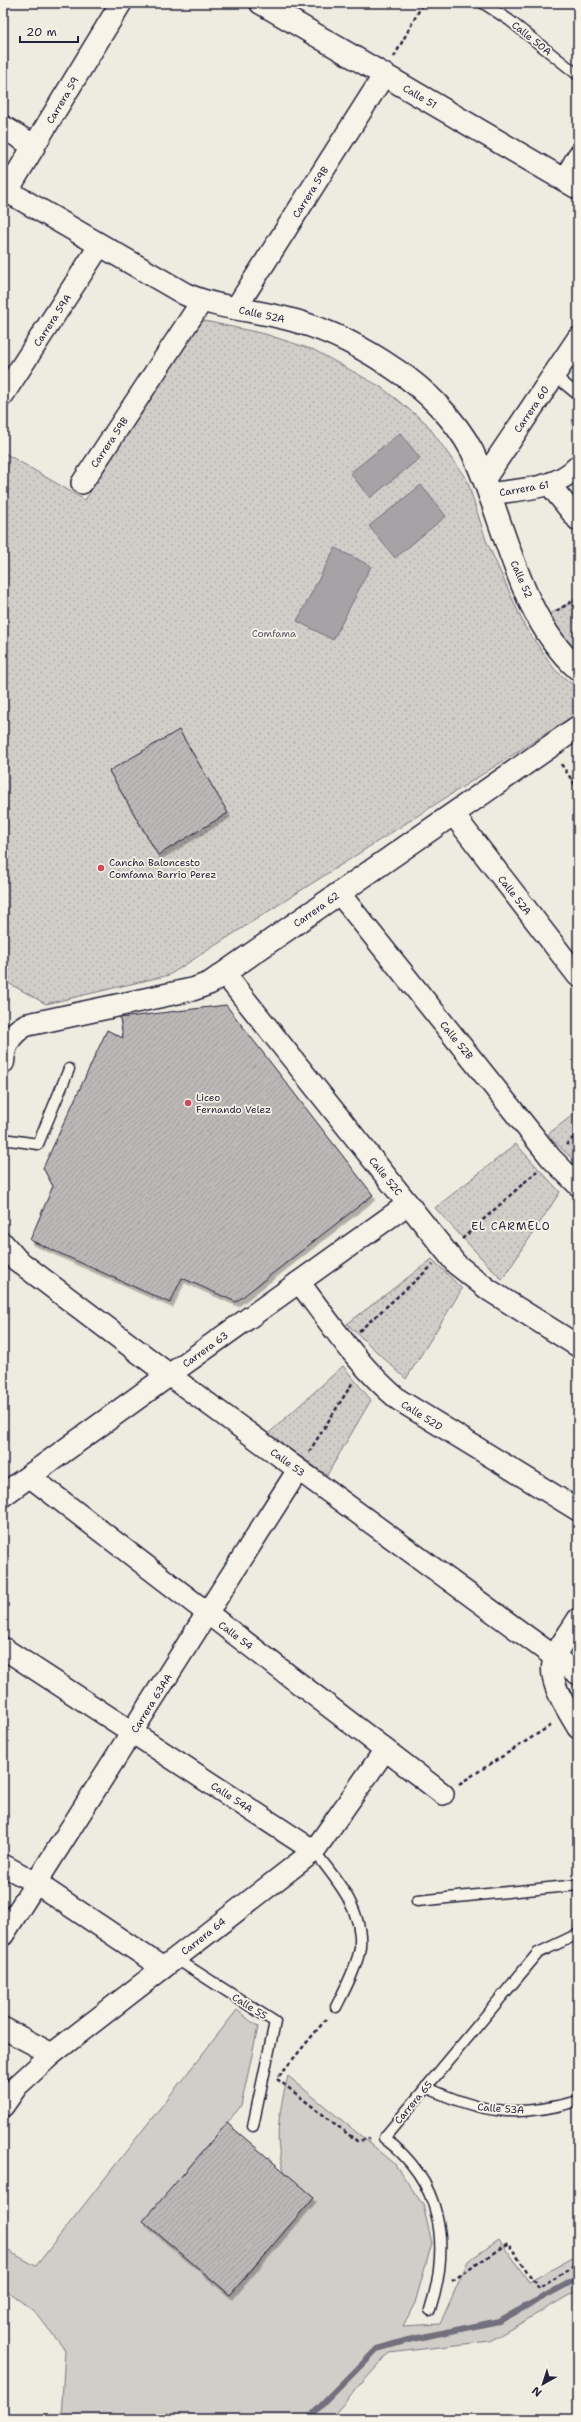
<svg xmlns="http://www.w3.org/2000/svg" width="581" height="2422" viewBox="0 0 581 2422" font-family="'Shantell Sans',sans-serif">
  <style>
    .green { fill: #d1cdc9; stroke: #7a7882 }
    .park { fill: url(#park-dots); stroke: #7a7882 }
    .water { fill: #a6a3a6; stroke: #716f7b }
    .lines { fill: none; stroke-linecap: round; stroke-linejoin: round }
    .stream { stroke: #716f7b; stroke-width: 6 }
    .building { fill: url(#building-hatch); stroke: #22223b; filter: url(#shadow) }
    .service-casing { stroke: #22223b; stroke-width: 13 }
    .minor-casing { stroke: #22223b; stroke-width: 24 }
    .tertiary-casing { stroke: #22223b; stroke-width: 25 }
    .path { stroke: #22223b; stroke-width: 2.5; stroke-dasharray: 4 3; stroke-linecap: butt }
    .service { stroke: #f7f3e8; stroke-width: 10 }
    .minor { stroke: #f7f3e8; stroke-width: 21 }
    .tertiary { stroke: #f7f3e8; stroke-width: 22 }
    .poi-dot { fill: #d1495b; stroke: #f7f3e8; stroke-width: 1.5 }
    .labels { text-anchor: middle; stroke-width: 3.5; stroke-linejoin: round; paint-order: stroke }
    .street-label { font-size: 10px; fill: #22223b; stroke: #f7f3e8 }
    .park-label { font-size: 10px; fill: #575566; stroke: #f7f3e8 }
    .poi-label { font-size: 10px; fill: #22223b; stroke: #f7f3e8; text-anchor: start }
    .neighbourhood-label { font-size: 11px; letter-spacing: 1px; fill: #22223b; stroke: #f7f3e8 }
  </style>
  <defs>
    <pattern id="park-dots" width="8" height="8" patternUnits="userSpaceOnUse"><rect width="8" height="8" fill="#d1cdc9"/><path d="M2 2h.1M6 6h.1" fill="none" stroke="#b3b0ae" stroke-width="1.8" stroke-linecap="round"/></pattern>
    <pattern id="building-hatch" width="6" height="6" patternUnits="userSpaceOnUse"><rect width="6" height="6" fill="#bbb8b7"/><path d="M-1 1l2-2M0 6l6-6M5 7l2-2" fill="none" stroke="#a09e9e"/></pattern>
    <filter id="shadow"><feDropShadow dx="2.5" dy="4.5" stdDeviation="0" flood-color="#0004"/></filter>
  </defs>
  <rect width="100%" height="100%" fill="#eeebe1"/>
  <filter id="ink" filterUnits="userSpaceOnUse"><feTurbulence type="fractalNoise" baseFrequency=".025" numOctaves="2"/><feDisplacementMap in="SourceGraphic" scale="8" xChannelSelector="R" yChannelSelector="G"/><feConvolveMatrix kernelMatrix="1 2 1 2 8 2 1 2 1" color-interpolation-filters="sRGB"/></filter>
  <g filter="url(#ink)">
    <path class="green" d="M237 2010 258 2027 241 2106 144 2221 230 2295 314 2197C307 2191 287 2177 284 2170 272 2140 281 2105 288 2076L394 2163 423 2205 432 2243 415 2303 403 2326 440 2324 468 2261 499 2240 529 2282 578 2255V2290L490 2341 389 2353 330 2419H61L65 2350 36 2313 3 2288V2248L36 2266Z"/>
    <g class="park">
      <path d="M200 320 265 334 314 350 381 387 426 423 467 480 486 540 525 627 555 670 578 689V713L169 975 46 1004 3 980V452L85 500Z"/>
      <path d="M578 598V656L547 616Z"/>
      <path d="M578 1111V1164L547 1135Z"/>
      <path d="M516 1144 560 1192 502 1280 435 1208Z"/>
      <path d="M432 1259 462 1289 406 1379 347 1324Z"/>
      <path d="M343 1366 371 1400 327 1475 268 1434Z"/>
    </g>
    <g class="water">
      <path d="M400 433 420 458 370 498 350 473Z"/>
      <path d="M421 485 446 516 395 558 369 526Z"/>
      <path d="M335 548 371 566 333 640 297 621Z"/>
    </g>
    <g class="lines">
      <path class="stream" d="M308 2419 377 2349 408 2340 499 2321 578 2278"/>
    </g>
    <g class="building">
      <path d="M179 730 228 813 158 855 109 771Z"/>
      <path d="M226 1005 373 1195 236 1302 182 1278 170 1303 30 1240 53 1186 43 1168 107 1030 123 1038 120 1018Z"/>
      <path d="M227 2123 314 2197 230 2295 143 2221Z"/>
    </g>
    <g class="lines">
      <defs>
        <g id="service">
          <path d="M483 3 509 20 578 75"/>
          <path d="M554 375 578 395"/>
          <path d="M3 1139 38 1144 69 1069"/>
          <path d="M314 1851C336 1879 363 1909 360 1947 358 1965 344 1991 336 2007"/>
          <path d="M417 1901 578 1885"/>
          <path d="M175 1958 275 2022 253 2126"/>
          <path d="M426 2087C482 2114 518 2118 578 2101"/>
          <path d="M430 2310C451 2244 442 2181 384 2138L538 1953 578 1934"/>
        </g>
        <g id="minor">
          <path d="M34 146 121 3"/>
          <path d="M564 180 578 156"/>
          <path d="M236 308 384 75"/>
          <path d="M3 395 100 245"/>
          <path d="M82 483 202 301"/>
          <path d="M550 485 578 520"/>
          <path d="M489 494C520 489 555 490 578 466"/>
          <path d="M453 814 578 976"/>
          <path d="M339 893 551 1158 578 1185"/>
          <path d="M224 973 456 1264 489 1290 578 1346"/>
          <path d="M408 1204 169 1375 578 1674"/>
          <path d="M299 1282C330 1323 359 1367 399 1400L578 1510"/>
          <path d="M29 1476 443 1794"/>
          <path d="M578 1619C571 1631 561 1643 555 1656 545 1680 567 1708 578 1728"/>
          <path d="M3 1648 314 1851"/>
          <path d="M3 1865 36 1883 163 1968"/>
          <path d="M3 1935 298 1470"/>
          <path d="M3 2028 52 2054"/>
          <path d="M3 2106 17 2086 52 2054 314 1851 385 1750"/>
        </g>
        <g id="tertiary">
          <path d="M261 3 578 188"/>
          <path d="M3 127 34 146 7 191 185 294C221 310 262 310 299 322 333 332 367 350 396 370 425 389 456 420 472 451 505 520 518 616 578 669"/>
          <path d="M484 479 578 339"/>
          <path d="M3 1062C4 1045 10 1034 26 1025L194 989 210 983 578 727"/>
          <path d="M3 1244 17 1260 169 1375 3 1495"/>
        </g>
      </defs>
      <use href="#service" class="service-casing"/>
      <use href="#minor" class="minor-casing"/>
      <use href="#tertiary" class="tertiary-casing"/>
      <g class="path">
        <path d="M394 57 423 3"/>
        <path d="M556 611 578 598"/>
        <path d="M561 764 578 789"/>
        <path d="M566 1145 578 1133"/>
        <path d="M462 1239 537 1171"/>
        <path d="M359 1331 433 1265"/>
        <path d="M309 1452 353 1382"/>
        <path d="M459 1784 553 1724"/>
        <path d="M279 2076 327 2018"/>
        <path d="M277 2079 357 2141 369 2139"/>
        <path d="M452 2281 508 2243 539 2289 578 2263"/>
      </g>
      <use href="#service" class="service"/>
      <use href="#minor" class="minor"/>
      <use href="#tertiary" class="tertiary"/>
    </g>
  </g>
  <g class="poi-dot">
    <circle cx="101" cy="868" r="4"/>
    <circle cx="188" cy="1103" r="4"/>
  </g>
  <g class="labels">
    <g class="street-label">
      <text transform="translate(532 38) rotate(39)" y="4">Calle 50A</text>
      <text transform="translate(420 96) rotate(30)" y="4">Calle 51</text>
      <text transform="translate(62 100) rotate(-59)" y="4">Carrera 59</text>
      <text transform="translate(310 192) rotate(-58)" y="4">Carrera 59B</text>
      <text transform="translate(262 314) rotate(12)" y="4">Calle 52A</text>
      <text transform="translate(52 320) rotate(-57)" y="4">Carrera 59A</text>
      <text transform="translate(531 409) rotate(-56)" y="4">Carrera 60</text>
      <text transform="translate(109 442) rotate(-56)" y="4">Carrera 59B</text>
      <text transform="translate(524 488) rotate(-10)" y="4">Carrera 61</text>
      <text transform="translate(522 579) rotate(66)" y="4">Calle 52</text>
      <text transform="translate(515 895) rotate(52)" y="4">Calle 52A</text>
      <text transform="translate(316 909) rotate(-35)" y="4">Carrera 62</text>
      <text transform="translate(457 1040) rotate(51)" y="4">Calle 52B</text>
      <text transform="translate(386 1176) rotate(51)" y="4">Calle 52C</text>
      <text transform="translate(205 1349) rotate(-36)" y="4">Carrera 63</text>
      <text transform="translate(422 1415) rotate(32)" y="4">Calle 52D</text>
      <text transform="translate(288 1462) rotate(36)" y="4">Calle 53</text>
      <text transform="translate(236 1635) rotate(37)" y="4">Calle 54</text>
      <text transform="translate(151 1703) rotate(-58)" y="4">Carrera 63AA</text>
      <text transform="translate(232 1797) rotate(33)" y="4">Calle 54A</text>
      <text transform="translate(203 1936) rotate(-38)" y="4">Carrera 64</text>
      <text transform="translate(250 2006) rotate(32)" y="4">Calle 55</text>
      <text transform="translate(413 2102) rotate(-50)" y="4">Carrera 65</text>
      <text transform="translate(501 2108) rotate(4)" y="4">Calle 53A</text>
    </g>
    <g class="park-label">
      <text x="274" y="637">Comfama</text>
    </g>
    <g class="poi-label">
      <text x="109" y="866">Cancha Baloncesto<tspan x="109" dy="12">Comfama Barrio Perez</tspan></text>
      <text x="196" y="1101">Liceo<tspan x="196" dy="12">Fernando Velez</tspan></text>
    </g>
    <g class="neighbourhood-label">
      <text x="511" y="1230">EL CARMELO</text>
    </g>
  </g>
  <rect width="581" height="2422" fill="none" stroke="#f7f3e8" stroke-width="16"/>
  <rect x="8" y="8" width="565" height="2406" fill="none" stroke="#22223b" stroke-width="1.5" filter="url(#ink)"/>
  <g transform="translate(543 2384) rotate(219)" stroke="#f7f3e8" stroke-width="3" paint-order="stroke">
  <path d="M0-3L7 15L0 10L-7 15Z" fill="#22223b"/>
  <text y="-6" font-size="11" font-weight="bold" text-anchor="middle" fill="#22223b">N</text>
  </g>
  <path d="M20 36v6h58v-6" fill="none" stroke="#22223b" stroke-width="2"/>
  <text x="26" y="36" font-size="12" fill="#22223b" stroke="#f7f3e8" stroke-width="3" paint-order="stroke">20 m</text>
</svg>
